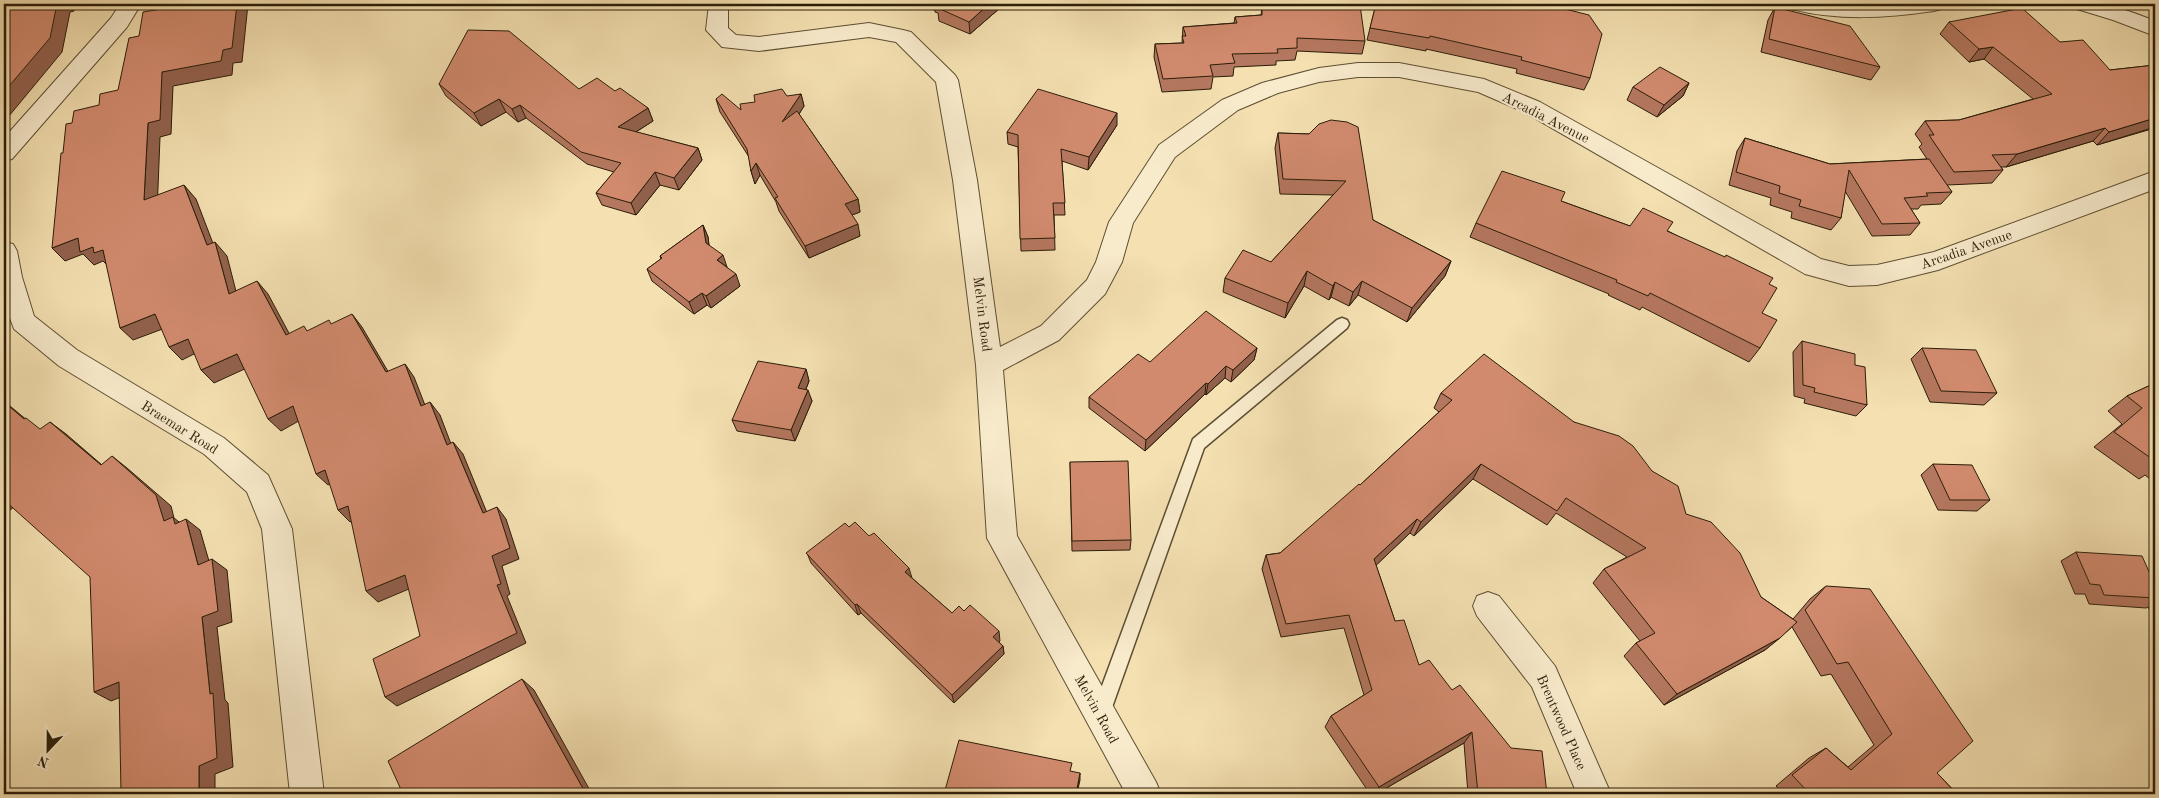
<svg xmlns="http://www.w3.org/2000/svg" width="2159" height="798" viewBox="0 0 2159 798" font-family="'Old Standard TT',serif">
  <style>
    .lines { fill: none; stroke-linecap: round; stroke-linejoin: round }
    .service-casing { stroke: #5d4e32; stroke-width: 3 }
    .minor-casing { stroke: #5d4e32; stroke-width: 2 }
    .service { fill: #f8ebcc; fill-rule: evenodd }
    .minor { fill: #f8ebcc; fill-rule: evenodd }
    .wall { fill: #b4775f; stroke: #2b1d08 }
    .shaded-wall { fill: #92614d; stroke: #2b1d08 }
    .building { fill: #d18a6e; stroke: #2b1d08 }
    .labels { text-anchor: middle; stroke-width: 4.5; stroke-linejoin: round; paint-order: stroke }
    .street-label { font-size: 14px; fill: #2b1d08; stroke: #f8ebcc }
  </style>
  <rect width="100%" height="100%" fill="#f4e0b1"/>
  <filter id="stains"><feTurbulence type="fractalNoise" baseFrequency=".004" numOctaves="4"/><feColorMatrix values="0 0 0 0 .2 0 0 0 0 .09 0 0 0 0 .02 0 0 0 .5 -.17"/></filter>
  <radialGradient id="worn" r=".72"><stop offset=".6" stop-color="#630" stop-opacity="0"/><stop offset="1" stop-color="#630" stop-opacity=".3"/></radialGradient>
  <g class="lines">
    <defs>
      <path id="service" d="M1342 318 1347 320 1349 324 1347 328 1204 448 1110 713 1107 719 1101 722 1095 719 1092 713 1193 439 1337 320Z"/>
      <g id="minor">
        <path d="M120 4H141L127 27 12 159 4 161V138L111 18Z"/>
        <path d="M709 4H731L728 9V28L736 35 759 37 869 23 903 30 911 32 955 75 958 80 977 180 1000 347 1041 326 1087 280 1096 262 1109 222 1159 145 1222 100 1262 83 1319 68 1358 63H1399L1484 79 1540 102 1821 259 1849 266 1877 265 1934 252 2155 171V189L1938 270 1877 285 1849 286 1805 274 1524 112 1478 92 1399 77H1358L1319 82 1278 93 1238 110 1175 157 1133 223 1122 262 1105 294 1059 340 1003 370 1017 536 1156 782 1161 794H1126L987 538 976 365 953 180 936 82 896 42 869 37 759 51 722 47 706 30Z"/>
        <path d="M1787 4H1945L1941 9 1934 11C1886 18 1838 21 1791 9Z"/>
        <path d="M2073 4C2107 2 2125 9 2155 21V36L2113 20 2077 9Z"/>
        <path d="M4 242 13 244 17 251 22 277 34 316 77 350 224 438 268 475 292 529 324 794H290L262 529 247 492 204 454 59 366 14 329 4 302Z"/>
        <path d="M1488 592 1499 596 1555 666 1611 794H1577L1532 687 1477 616 1473 606 1477 596Z"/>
      </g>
    </defs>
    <use href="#service" class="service-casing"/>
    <use href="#minor" class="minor-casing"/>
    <use href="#service" class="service"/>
    <use href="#minor" class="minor"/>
  </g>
  <g class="wall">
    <path d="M520 4H534L528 8Z"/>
    <path d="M934 4H1000V8L970 34 939 21 938 13 935 12Z"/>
    <path d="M1306 4 1365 41 1362 54 1297 51 1295 60 1276 61V65L1234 67 1233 76 1213 77 1211 89 1162 92 1154 57 1155 44 1182 43 1183 27 1234 23 1235 17 1261 15 1262 7 1305 9Z"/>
    <path d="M1376 4 1590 78 1584 90 1516 73 1517 69 1426 49V51L1367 40Z"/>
    <path d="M1775 7 1880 67 1871 80 1761 52 1768 20Z"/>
    <path d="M1949 22 2060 42 2110 70 2155 65V128L2097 145 2093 141 2006 167H2001L2003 170 1992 183 1947 185 1952 192 1941 204 1921 205 1918 209H1911L1920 223 1910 235 1872 236 1845 191 1841 218 1831 230 1791 218 1792 212 1770 205 1771 198 1729 185 1737 151 1745 138 1830 164 1927 159 1919 147 1922 144 1915 134 1925 121 1959 120 2033 99 1984 59 1969 62 1940 34Z"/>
    <path d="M1689 83 1683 96 1657 117 1627 100 1633 87Z"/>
    <path d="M439 84 615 91 648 108 653 121 636 132 698 148 702 160 679 190 660 185 636 215 602 205 596 193 614 172 587 164 526 118 518 122 506 112 481 126 446 96Z"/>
    <path d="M801 94 804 106 799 114 858 199 860 212 852 215 860 236 809 258 779 211 776 202 760 175 755 184 751 171 749 157 720 112 716 99 741 110Z"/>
    <path d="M1319 124 1373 220 1451 261 1445 276 1407 322 1358 295 1349 306 1331 297 1329 300 1304 286 1285 318 1223 292 1225 278 1271 262 1333 195 1280 194 1275 148 1278 133 1309 134Z"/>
    <path d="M1117 125 1088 170 1062 161 1065 215H1054L1055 250 1021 251 1018 147 1008 144 1007 132Z"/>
    <path d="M1561 201 1630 226 1668 231 1769 284 1762 313 1760 348 1749 362 1642 307 1640 310 1608 295 1609 294 1470 237 1476 223Z"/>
    <path d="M703 225 708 237 709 245 727 267 740 286 711 308 707 305 694 314 652 281 647 269 661 259 660 256Z"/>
    <path d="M1802 341 1855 365 1867 405 1856 416 1804 403 1805 399 1794 396 1793 352Z"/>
    <path d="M1257 348 1254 360 1231 382 1225 378 1206 395 1205 394 1145 451 1089 408V397L1150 362Z"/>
    <path d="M1922 348 1997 393 1984 405 1930 402 1911 359Z"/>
    <path d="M806 369 809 381 806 389 812 401 795 441 737 431 732 420Z"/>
    <path d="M2155 383V483L2145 475 2139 479 2094 447 2122 424 2108 411 2127 396Z"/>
    <path d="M1441 393 1574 422 1652 471 1686 514 1761 597 1793 619 1810 599 1826 586 1937 773 1957 794H1784L1776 786 1809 758 1826 748 1848 767 1874 745 1831 674 1821 676 1792 627 1765 650 1664 705 1624 656 1636 643 1640 641 1593 583 1604 569 1627 557 1556 513 1547 525 1473 479 1414 536 1410 533 1376 565 1395 621 1419 665 1452 690 1547 794H1468L1464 743 1376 794H1370L1325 727 1331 716 1364 695 1344 628 1281 637 1262 569 1266 555 1280 553 1360 485 1439 412 1434 408Z"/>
    <path d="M1070 462 1131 540 1130 550 1072 551Z"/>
    <path d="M1933 464 1990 500 1977 511 1938 510 1921 475Z"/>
    <path d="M849 527 869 536 912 578 952 613 1000 641 999 642 1003 646 1004 654 954 703 861 613 858 615 811 563 807 553Z"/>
    <path d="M2076 552 2155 585V620L2148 607 2146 608 2089 604 2085 594H2075L2061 561Z"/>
  </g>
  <g class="shaded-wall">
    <path d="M57 4H75L74 11 70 12 62 52 4 122V92Z"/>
    <path d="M237 4H248L242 62 233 63 232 75 173 86 171 134 160 137 157 213 144 200 148 123 162 72 223 50Z"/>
    <path d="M527 4H534L528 8Z"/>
    <path d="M989 4H1000V8L970 34 969 22Z"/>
    <path d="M1993 47 1984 59 1969 62 1979 49Z"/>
    <path d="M1689 83 1683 96 1657 117 1664 105Z"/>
    <path d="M801 94 804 106 786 135 782 122Z"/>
    <path d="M499 99 506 112 481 126 474 113Z"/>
    <path d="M520 105 526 118 518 122 512 109Z"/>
    <path d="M648 108 653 121 623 140 618 127Z"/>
    <path d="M1117 113V125L1088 170 1089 157Z"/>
    <path d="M2155 118V127L2097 145 2109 132Z"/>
    <path d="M2105 128 2093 141 2006 167 2017 154Z"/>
    <path d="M698 148 702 160 679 190 674 178Z"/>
    <path d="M756 163 760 175 755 184 751 171Z"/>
    <path d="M655 172 660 185 636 215 631 203Z"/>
    <path d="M184 185 196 199 219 259 207 245Z"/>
    <path d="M858 199 860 212 847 217 845 204Z"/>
    <path d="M858 224 860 236 809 258 805 246Z"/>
    <path d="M703 225 708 237 710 255 706 243Z"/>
    <path d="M78 238 93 247 103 250 108 266 103 261 94 265 83 254 65 261 52 248Z"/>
    <path d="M215 242 227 256 240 307 229 294Z"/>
    <path d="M723 255 727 267 717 260Z"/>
    <path d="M1451 261 1445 276 1407 322 1412 308Z"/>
    <path d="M1307 271 1304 286 1285 318 1288 303Z"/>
    <path d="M736 274 740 286 711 308 706 296Z"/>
    <path d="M257 281 268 294 297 348 286 335Z"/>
    <path d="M1362 281 1358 295 1349 306 1353 292Z"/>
    <path d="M1335 282 1331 297 1329 300 1333 286Z"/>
    <path d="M702 293 707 305 694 314 689 302Z"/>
    <path d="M155 314 168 327 133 340 120 328Z"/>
    <path d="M352 314 362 327 396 385 386 372Z"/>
    <path d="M188 339 200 351 182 360 169 347Z"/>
    <path d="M1257 348 1254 360 1231 382 1233 370Z"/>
    <path d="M237 354 249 367 214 383 201 370Z"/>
    <path d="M405 364 414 377 430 418 421 406Z"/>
    <path d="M1226 366 1225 378 1206 395 1208 384Z"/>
    <path d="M806 369 809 381 802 399 798 388Z"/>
    <path d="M1206 383 1205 394 1145 451 1146 440Z"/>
    <path d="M808 390 812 401 795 441 791 430Z"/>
    <path d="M4 401 40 431 24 419 4 402Z"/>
    <path d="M430 402 440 415 456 457 447 445Z"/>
    <path d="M293 406 304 418 281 431 268 419Z"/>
    <path d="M50 422 66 434 116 477 101 465Z"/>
    <path d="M453 442 463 454 492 525 483 513Z"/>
    <path d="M112 456 127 468 171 506 174 518 188 529 164 521Z"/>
    <path d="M1481 464 1473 479 1414 536 1421 522Z"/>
    <path d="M325 470 337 481 328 485 316 474Z"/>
    <path d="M4 499 15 506 4 515Z"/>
    <path d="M348 506 359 517 350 522 338 510Z"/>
    <path d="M497 507 506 519 519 559 502 566 510 594 507 596 526 643 397 706 385 697 497 585 492 556Z"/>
    <path d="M186 519 200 530 213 575 198 565Z"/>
    <path d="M1417 519 1410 533 1368 573 1374 559Z"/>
    <path d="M212 559 227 570 232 622 217 627 225 700 228 703 233 767 215 774V794H199V766L210 694 202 617Z"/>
    <path d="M909 568 912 578 905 572Z"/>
    <path d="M405 575 416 586 378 602 366 591Z"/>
    <path d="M857 604 861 613 858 615 855 605Z"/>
    <path d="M999 631 1000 641 995 646 993 637Z"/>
    <path d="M1780 638 1765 650 1664 705 1677 694Z"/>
    <path d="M1003 646 1004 654 954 703 952 695Z"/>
    <path d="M522 679 534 690 592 794H586Z"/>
    <path d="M119 682 136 691 111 701 94 692Z"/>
    <path d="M1472 732 1464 743 1376 794H1373L1379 787Z"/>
    <path d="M1080 773V780L1077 794H1076Z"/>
  </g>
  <g class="building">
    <path d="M4 4H57L50 38 4 92Z"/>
    <path d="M162 4H237L232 48 223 50 221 61 162 72 160 120 148 123 144 200 184 185 207 245 215 242 229 294 257 281 286 335 304 326 307 331 329 320 331 324 352 314 386 372 405 364 421 406 430 402 447 445 453 442 483 513 497 507 510 548 492 556 501 584 497 585 517 633 385 697 373 659 420 636 405 575 366 591 348 506 338 510 325 470 316 474 293 406 268 419 237 354 201 370 188 339 169 347 155 314 120 328 103 250 94 253 93 247 80 252 78 238 52 248 61 153H63L66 124 72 123 74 111 99 105 100 94 118 90 129 38 139 36 143 12 161 9Z"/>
    <path d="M943 4H989L969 22 938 8Z"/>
    <path d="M1306 4 1360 5 1365 41 1297 38V48L1277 49 1278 53 1232 54 1235 63 1210 65 1213 76 1163 79 1155 44 1184 43 1182 36H1186L1183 27 1237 23 1235 17 1262 15V7L1306 9Z"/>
    <path d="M1376 4H1536L1540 5 1541 4H1545L1589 15 1602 34 1590 78 1521 60 1522 57 1430 36 1429 38 1370 28Z"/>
    <path d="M1775 7 1850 26 1880 67 1769 39Z"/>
    <path d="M2022 8 2060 42 2083 40 2110 70 2155 65V118L2109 132 2105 128 2017 154 1992 155 2003 170 1954 172 1929 135H1934L1925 121 1959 120 2052 94 1993 47 1979 49 1949 22Z"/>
    <path d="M468 30 509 31 579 89 597 78 615 91 620 88 648 108 618 127 698 148 674 178 655 172 631 203 596 193 621 163 581 152 520 105 512 109 499 99 474 113 439 84Z"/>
    <path d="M1660 67 1689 83 1664 105 1633 87Z"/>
    <path d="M782 89 787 96 801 94 782 122 797 111 858 199 845 204 858 224 805 246 775 198 778 197 756 163 751 171 747 149 716 99 722 94 741 110 740 104 755 102 754 95Z"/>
    <path d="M1038 89 1117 113 1089 157 1061 149 1065 203H1053L1055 238 1020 239 1018 135 1007 132Z"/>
    <path d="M1331 120 1347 122 1358 127 1373 220 1451 261 1412 308 1362 281 1353 292 1335 282 1333 286 1307 271 1288 303 1225 278 1243 250 1271 262 1346 181 1283 179 1278 133 1309 134 1319 124Z"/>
    <path d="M1745 138 1830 164 1929 159 1952 192 1926 193 1928 196 1904 198 1920 223 1882 224 1849 170 1841 218 1799 206 1801 200 1779 193 1780 186 1736 172Z"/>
    <path d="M1502 171 1565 192 1561 201 1630 226 1643 208 1673 222 1667 231 1725 257 1726 255 1773 278 1769 284 1777 288 1762 313 1777 320 1760 348 1650 293 1648 296 1616 282 1617 280 1476 223Z"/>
    <path d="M703 225 706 243 723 255 717 260 736 274 706 296 702 293 689 302 647 269 662 258 660 256Z"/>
    <path d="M1206 311 1257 348 1233 370 1226 366 1208 384 1206 383 1146 440 1089 397 1138 354 1150 362Z"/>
    <path d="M1802 341 1855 354V365L1865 367 1867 405 1814 392 1815 388 1803 385Z"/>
    <path d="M1922 348 1976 350 1997 393 1941 391Z"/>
    <path d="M1484 354 1574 422 1619 436 1633 446 1652 471 1678 486 1686 514 1711 522 1740 553 1761 597 1797 622 1780 638 1677 694 1636 643 1655 633 1604 569 1646 548 1566 498 1557 511 1481 464 1421 522 1417 519 1374 559 1395 621 1404 620 1419 665 1429 660 1452 690 1460 685 1511 748 1542 751 1547 794H1478L1472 732 1379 787 1331 716 1372 690 1349 615 1286 624 1266 555 1280 553 1359 484 1360 485 1452 400 1441 393Z"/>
    <path d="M758 361 806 369 798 388 808 390 791 430 732 420Z"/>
    <path d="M2155 383V461L2114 432 2142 408 2127 396Z"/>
    <path d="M4 402 24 419 26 418 40 429 50 422 101 465 112 456 156 495 164 521 173 517 175 524 186 519 198 565 212 559 218 611 202 617 210 694 213 693 217 758 199 766V794H121L119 682 94 692 90 577 4 500Z"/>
    <path d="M1128 461 1131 540 1072 541 1070 462Z"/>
    <path d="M1933 464 1972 465 1990 500H1950Z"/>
    <path d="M855 522 869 536 874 533 909 568 905 572 952 613 959 606 964 611 970 605 999 631 993 637 1003 646 952 695 857 604 855 605 806 553 845 523 849 527Z"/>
    <path d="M2076 552 2142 556 2155 585V598L2104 595 2100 585 2090 584Z"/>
    <path d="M1826 586 1870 589 1973 741 1937 773 1957 794H1810L1792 775 1826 748 1851 770 1892 734 1848 662 1837 664 1805 610Z"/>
    <path d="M522 679 586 794H403L388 761Z"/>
    <path d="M959 740 1072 763 1070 771 1080 773 1076 794H944Z"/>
  </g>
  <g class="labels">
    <g class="street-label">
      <text transform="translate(1546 117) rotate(27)" y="5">Arcadia Avenue</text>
      <text transform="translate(1966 249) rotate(-19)" y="5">Arcadia Avenue</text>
      <text transform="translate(983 314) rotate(83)" y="5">Melvin Road</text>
      <text transform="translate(180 427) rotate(32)" y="5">Braemar Road</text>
      <text transform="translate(1097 709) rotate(61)" y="5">Melvin Road</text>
      <text transform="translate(1562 722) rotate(66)" y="5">Brentwood Place</text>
    </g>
  </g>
  <rect width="2159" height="798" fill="none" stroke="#f4e0b1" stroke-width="20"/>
  <rect x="5" y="5" width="2149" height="788" fill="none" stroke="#2b1d08" stroke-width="2.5"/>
  <rect x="10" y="10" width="2139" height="778" fill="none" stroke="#2b1d08"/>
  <g transform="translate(48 750) rotate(202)" stroke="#f8ebcc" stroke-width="4" paint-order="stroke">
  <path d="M0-4L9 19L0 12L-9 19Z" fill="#2b1d08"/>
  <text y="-8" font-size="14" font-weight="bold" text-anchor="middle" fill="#2b1d08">N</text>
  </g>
  <rect width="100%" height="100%" filter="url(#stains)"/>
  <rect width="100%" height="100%" fill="url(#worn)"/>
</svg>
